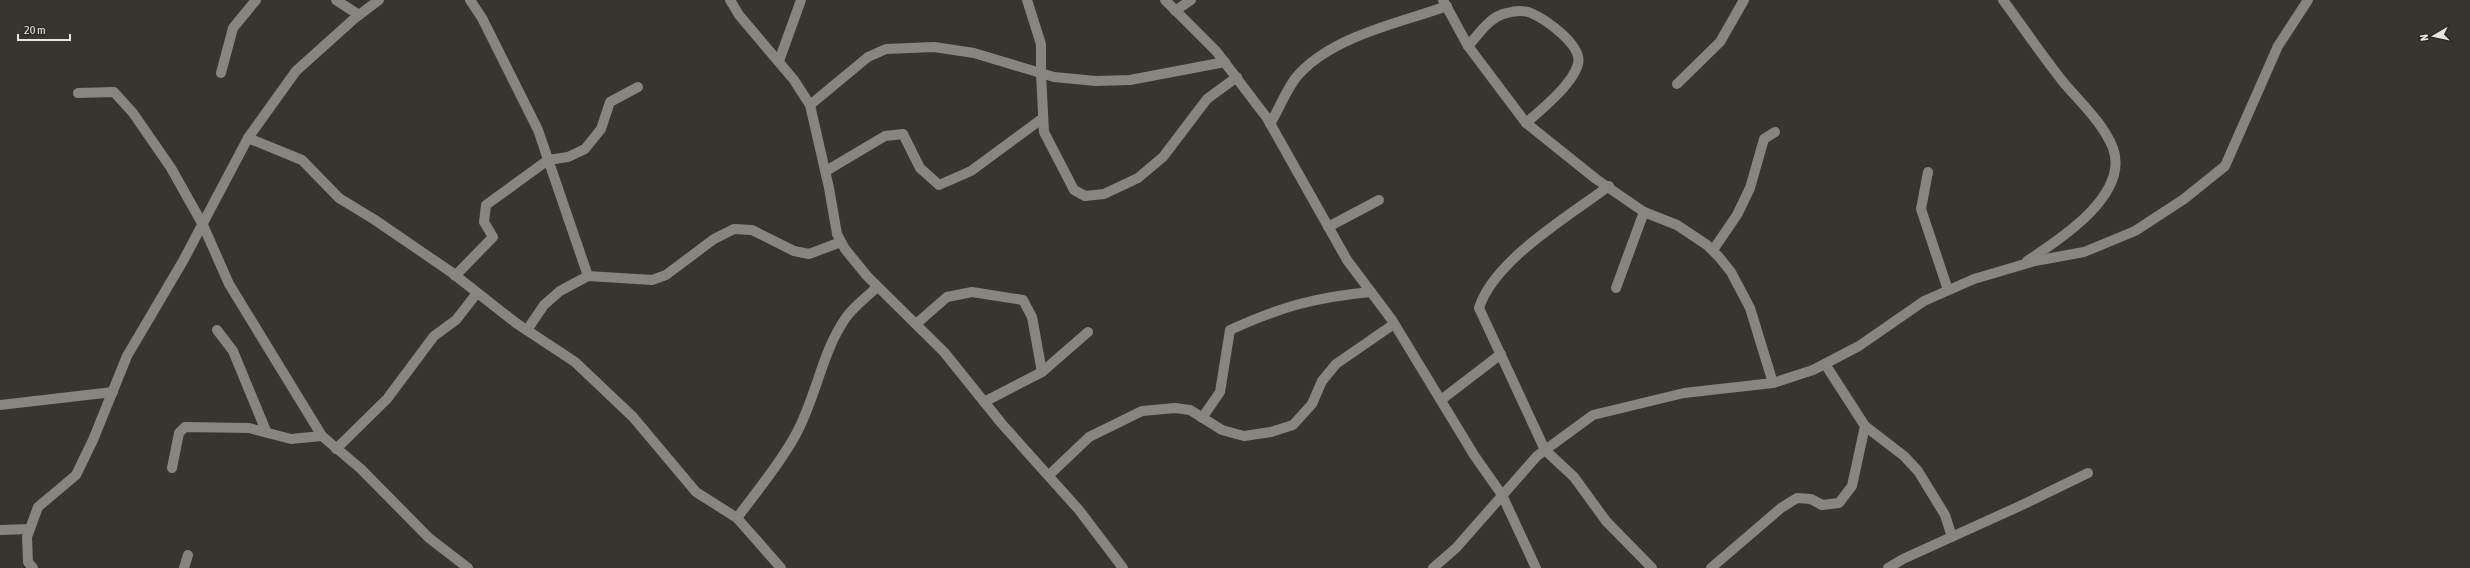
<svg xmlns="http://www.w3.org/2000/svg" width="2470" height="568" viewBox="0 0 2470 568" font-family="'Asap Condensed',sans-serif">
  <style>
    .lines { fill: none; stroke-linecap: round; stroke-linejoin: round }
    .minor { stroke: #86867c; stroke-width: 10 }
  </style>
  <rect width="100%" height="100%" fill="#37362e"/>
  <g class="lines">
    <g class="minor">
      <path d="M336 0 359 15"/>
      <path d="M470 0 482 18 538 130 588 276"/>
      <path d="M730 0 739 15 794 80 810 105 829 188 837 234 845 249 867 276 944 352 1002 424 1079 510 1123 568"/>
      <path d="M1027 0 1041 44V74L1044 132 1074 190 1085 196 1104 194 1138 178 1163 157 1207 99 1237 77"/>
      <path d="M1165 0 1216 51 1267 118 1347 260 1392 320 1474 455 1502 495 1536 568"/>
      <path d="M1443 0 1468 46 1526 123 1596 179 1644 212 1677 225 1707 245 1719 257 1731 272 1750 308 1773 383"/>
      <path d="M2003 0C2023 27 2043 57 2064 83 2081 103 2103 123 2113 148 2130 195 2059 240 2027 261"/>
      <path d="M1175 11 1191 0"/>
      <path d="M1468 46C1479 34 1490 16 1507 13 1514 11 1524 10 1531 13 1545 19 1583 45 1578 64 1573 84 1542 109 1526 123"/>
      <path d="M779 61 801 0"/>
      <path d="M221 73 233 28 256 0"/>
      <path d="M1677 84 1720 42 1744 0"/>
      <path d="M78 93 114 92 133 113 171 168 203 225 229 284 322 436 361 469 429 538 468 568"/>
      <path d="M810 105 868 57 886 49 934 47 974 53 1054 77 1096 81 1130 80 1225 62"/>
      <path d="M1270 124C1280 108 1288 84 1301 72 1337 35 1400 23 1447 6"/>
      <path d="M248 138 302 160 339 198 375 220 451 272 516 323 575 362 633 417 696 492 737 518 781 568"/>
      <path d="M826 171 885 136 903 134 920 168 939 185 971 171 1043 118"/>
      <path d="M1928 172 1921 209 1948 290"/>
      <path d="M1609 186C1569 216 1494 260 1479 308L1545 450 1574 477 1606 521 1652 568"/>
      <path d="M1328 227 1379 200"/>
      <path d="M1713 250 1737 215 1750 188 1764 139 1775 132"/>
      <path d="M455 276 493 237 484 222 486 205 548 160 568 157 585 149 601 129 610 102 638 87"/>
      <path d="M1616 288 1644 212"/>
      <path d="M916 324 947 297 972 292 1023 300 1032 317 1042 372"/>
      <path d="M217 330 233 351 266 431"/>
      <path d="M527 330 544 305 560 291 588 276 652 280 666 275 714 239 734 229 752 230 794 251 809 254 841 242"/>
      <path d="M1825 364 1865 426 1904 456 1918 471 1945 515 1952 537"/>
      <path d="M1441 400 1501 354"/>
      <path d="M984 402 1042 372 1088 332"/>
      <path d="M0 405 113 392"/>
      <path d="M1202 418 1220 392 1230 330C1280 307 1316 297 1371 292"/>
      <path d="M336 449 387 399 434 336 456 320 477 293"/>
      <path d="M172 468 179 433 185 427 249 428 291 439 322 436"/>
      <path d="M1049 475 1089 437 1142 411 1175 408 1190 410 1222 430 1244 436 1271 432 1293 425 1312 404 1322 381 1336 364 1394 324"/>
      <path d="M737 518C757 491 779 465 795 436 816 399 821 354 845 319 853 307 867 297 877 287"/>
      <path d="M0 530 30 529"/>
      <path d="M33 568 28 562 27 537 38 507 76 475 93 440 127 356 183 261 248 138 296 71 355 18 379 0"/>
      <path d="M184 568 188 555"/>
      <path d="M1433 568 1456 548 1537 456 1593 415 1684 393 1773 383 1813 370 1859 346 1924 301 1974 279 2035 261 2084 252 2135 231 2184 199 2225 166 2278 46 2308 0"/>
      <path d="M1711 568 1781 508 1797 498 1811 499 1822 505 1839 503 1852 486 1865 426"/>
      <path d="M1888 568 1903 559 2020 506 2088 473"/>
    </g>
  </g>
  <g transform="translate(2434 36) rotate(261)" stroke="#2d2c24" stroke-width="3" paint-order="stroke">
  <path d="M0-3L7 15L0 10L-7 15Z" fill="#e7e7e1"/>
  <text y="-6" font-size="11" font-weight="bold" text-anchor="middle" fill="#e7e7e1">N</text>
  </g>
  <path d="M18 34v6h52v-6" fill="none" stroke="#e7e7e1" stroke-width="2"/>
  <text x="24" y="34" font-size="12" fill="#e7e7e1" stroke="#2d2c24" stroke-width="3" paint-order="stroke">20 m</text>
</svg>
